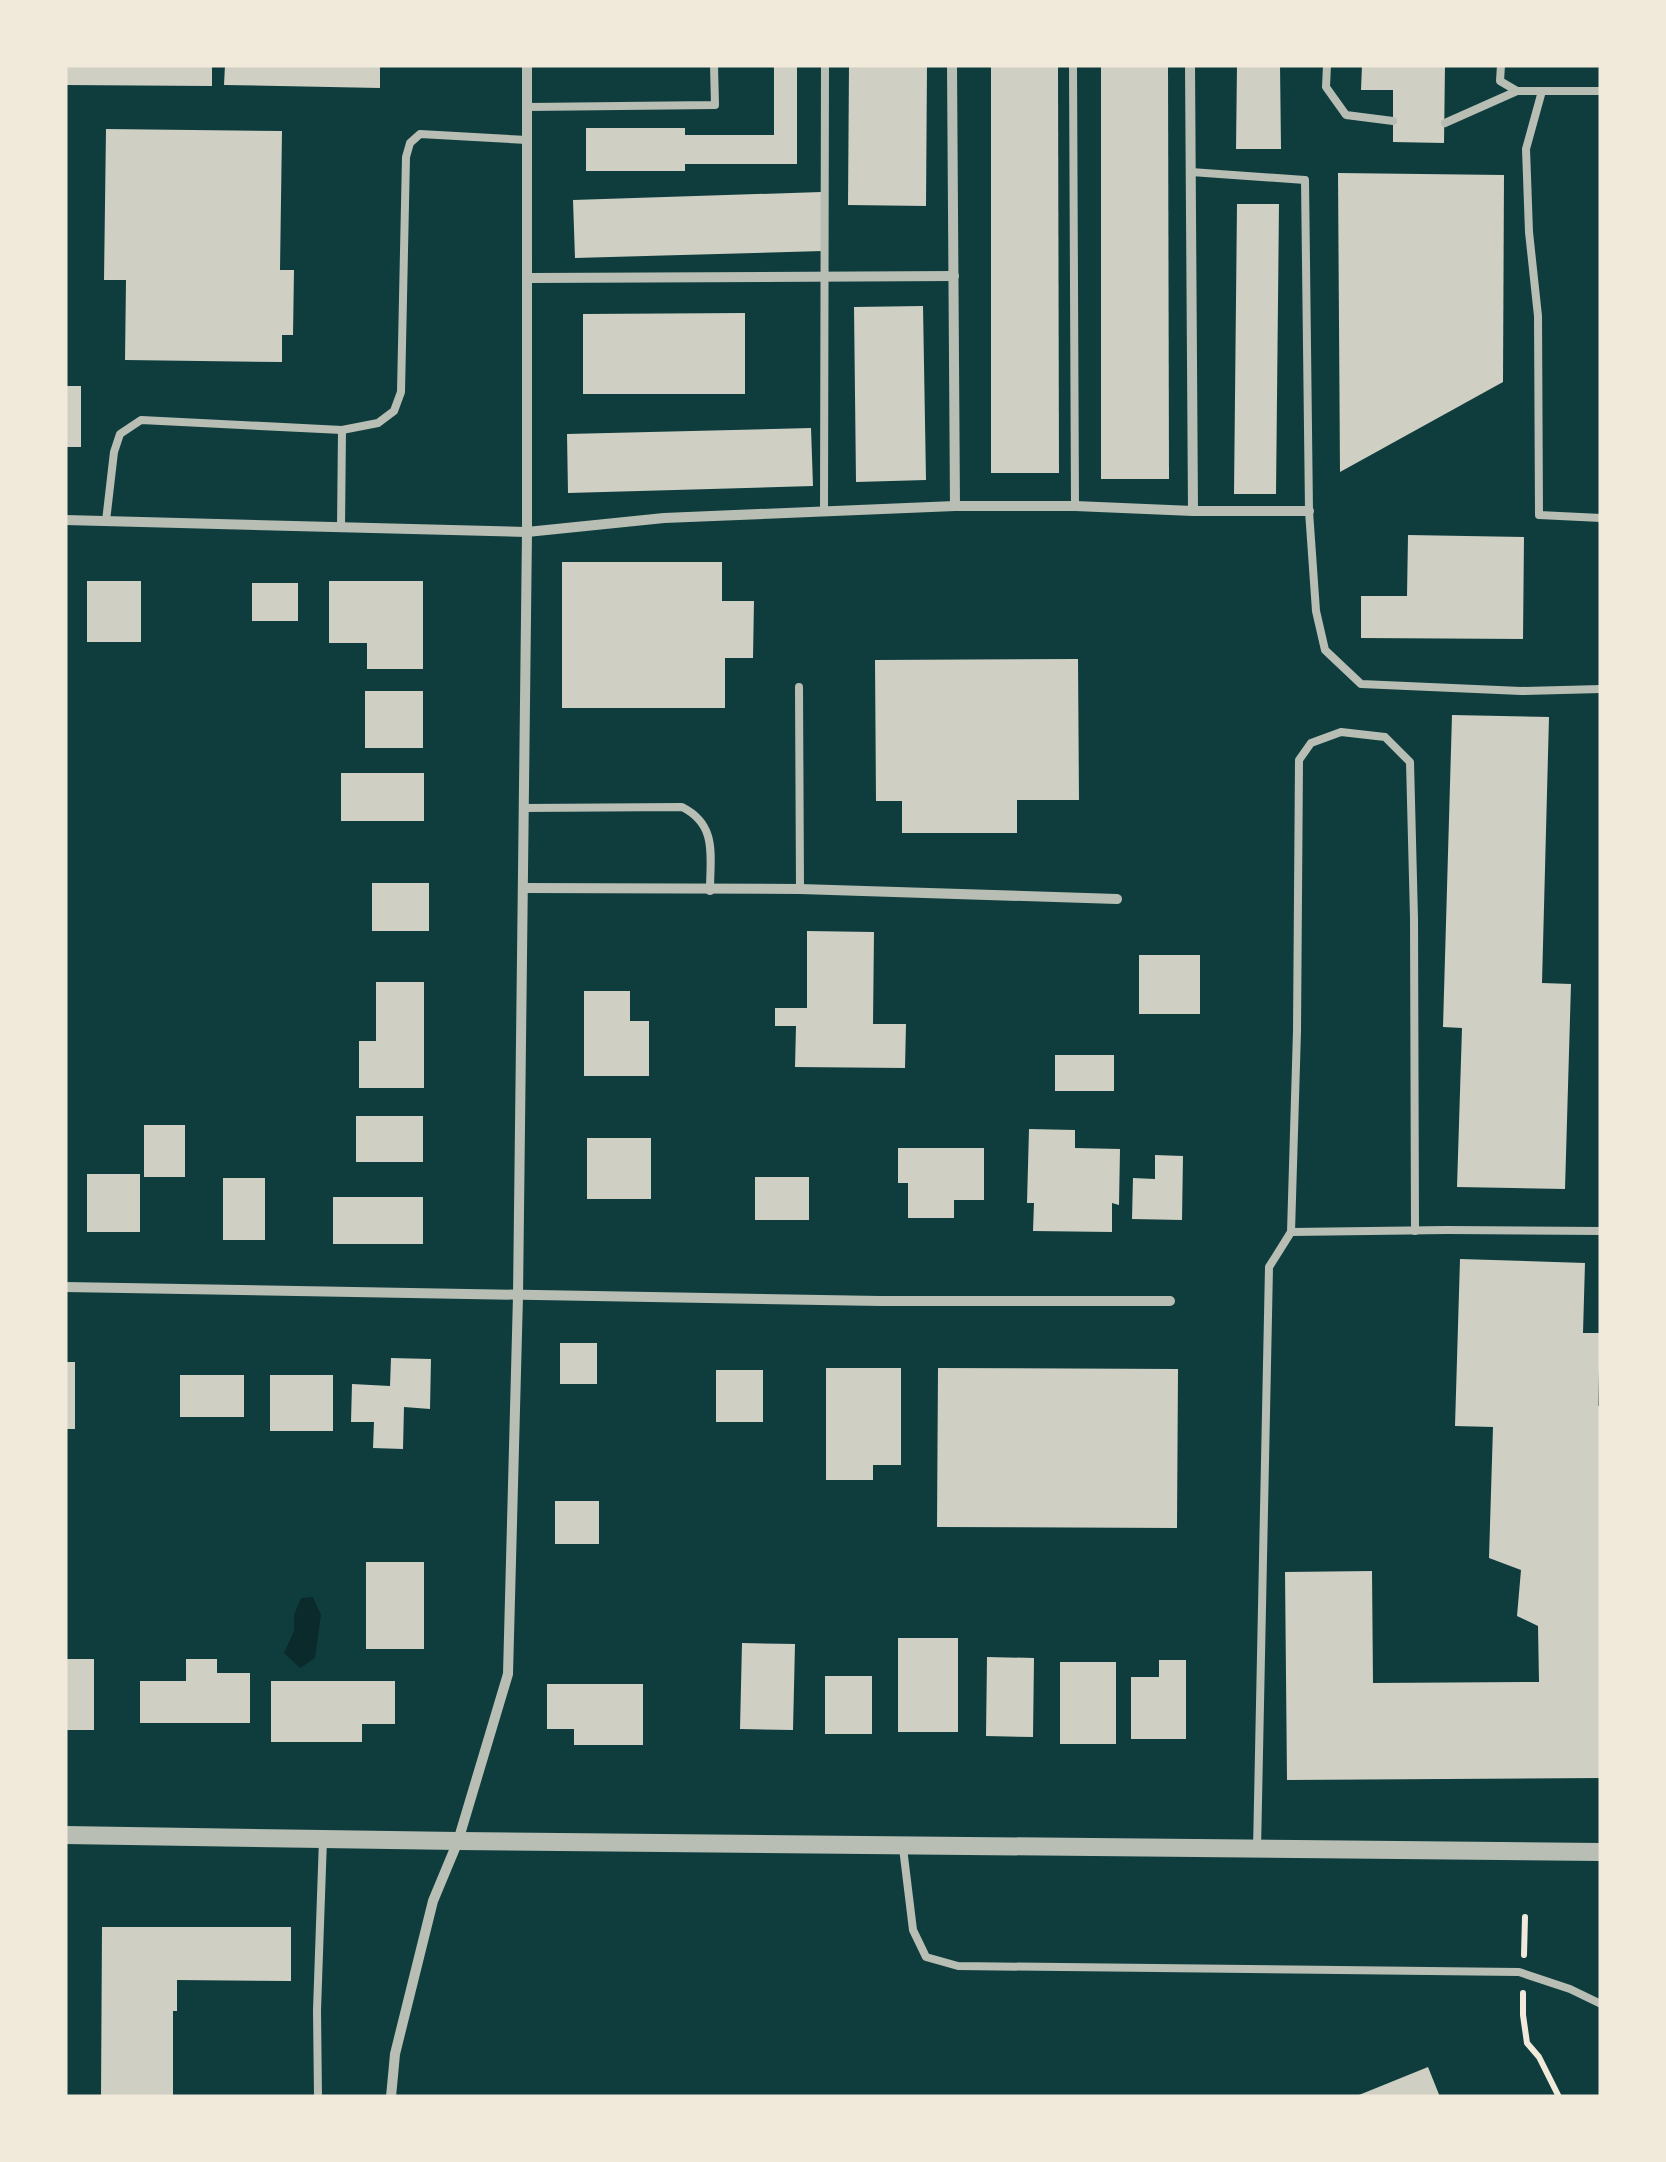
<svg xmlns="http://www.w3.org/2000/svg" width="1666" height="2162" viewBox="0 0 1666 2162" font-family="Raleway,sans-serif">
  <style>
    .water { fill: #0a2a2b }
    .building { fill: #cfcfc3 }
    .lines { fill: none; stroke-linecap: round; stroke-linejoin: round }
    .path { stroke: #f1e9da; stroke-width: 6 }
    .service { stroke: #b8beb3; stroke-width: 8 }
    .minor { stroke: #b8beb3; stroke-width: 10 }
    .tertiary { stroke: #b8beb3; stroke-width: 18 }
  </style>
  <rect width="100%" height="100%" fill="#0f3d3e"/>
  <path class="water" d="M313 1597 321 1615 315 1658 300 1668 284 1653 294 1631V1615L301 1598Z"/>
  <g class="building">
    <path d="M65 65H212V86L65 85Z"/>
    <path d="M225 65H380V88L224 85Z"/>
    <path d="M774 65H797V164H685V171H586V128H685V135H774Z"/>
    <path d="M849 65H927L926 206 848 205Z"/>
    <path d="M991 65H1058L1059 473H991Z"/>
    <path d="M1101 65H1168L1169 479H1101Z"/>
    <path d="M1237 65H1280L1281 149H1236Z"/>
    <path d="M1362 65H1445L1444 143 1393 142V90H1361Z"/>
    <path d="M106 129 282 131 280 270H294L293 335H282V362L125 360 126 280H104Z"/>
    <path d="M1338 173 1504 175 1503 382 1340 472Z"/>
    <path d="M821 192 823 251 575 258 573 200Z"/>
    <path d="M1237 204H1279L1276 494H1234Z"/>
    <path d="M923 306 926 480 856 482 854 307Z"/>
    <path d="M745 313V394H583V314Z"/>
    <rect x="65" y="386" width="16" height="61"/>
    <path d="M811 428 813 486 568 493 567 434Z"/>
    <path d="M1408 535 1524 537 1523 639 1361 638V596H1407Z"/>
    <path d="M562 562H722V601H754L753 658H725V708H562Z"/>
    <rect x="87" y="581" width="54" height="61"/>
    <path d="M329 581H423V669H367V643H329Z"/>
    <rect x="252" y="583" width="46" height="38"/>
    <path d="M1078 659 1079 800H1017V833H902V801H876L875 660Z"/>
    <rect x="365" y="691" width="58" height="57"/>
    <path d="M1452 715 1549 717 1542 983 1571 984 1565 1189 1457 1187 1462 1028 1443 1027Z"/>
    <rect x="341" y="773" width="83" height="48"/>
    <rect x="372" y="883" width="57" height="48"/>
    <path d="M807 931 874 932 873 1024H906L905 1068 795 1067 796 1026H775V1008H807Z"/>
    <rect x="1139" y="955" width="61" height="59"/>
    <path d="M376 982H424V1088H359V1041H376Z"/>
    <path d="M584 991H630V1021H649V1076H584Z"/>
    <rect x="1055" y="1055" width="59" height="36"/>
    <rect x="356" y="1116" width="67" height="46"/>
    <rect x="144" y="1125" width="41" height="52"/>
    <path d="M1029 1129 1075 1130V1148L1120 1149 1119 1205 1112 1203V1232L1033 1231 1034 1203H1027Z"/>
    <rect x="587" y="1138" width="64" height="61"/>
    <path d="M898 1148H984V1200H954V1218H908V1183H898Z"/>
    <path d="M1155 1155 1183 1156 1182 1220 1132 1219 1133 1178 1155 1179Z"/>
    <rect x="87" y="1174" width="53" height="58"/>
    <rect x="755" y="1177" width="54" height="43"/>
    <rect x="223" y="1178" width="42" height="62"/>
    <rect x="333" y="1197" width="90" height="47"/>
    <path d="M1460 1259 1585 1263 1583 1333H1600L1598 1406H1601V1778L1287 1780 1285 1572 1372 1571 1373 1683 1539 1682 1538 1626 1517 1616 1521 1570 1489 1558 1493 1427 1455 1426Z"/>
    <rect x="560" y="1343" width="37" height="41"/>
    <path d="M391 1358 431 1359 430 1409 404 1407 403 1449 373 1448 374 1422H351L352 1384 390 1386Z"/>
    <rect x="65" y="1362" width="10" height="67"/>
    <path d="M826 1368H901V1465H873V1480H826Z"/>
    <path d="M938 1368 1178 1369 1177 1528 937 1527Z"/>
    <rect x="716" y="1370" width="47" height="52"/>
    <rect x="180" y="1375" width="64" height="42"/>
    <rect x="270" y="1375" width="63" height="56"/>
    <rect x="555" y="1501" width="44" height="43"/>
    <rect x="366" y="1562" width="58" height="87"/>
    <rect x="898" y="1638" width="60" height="94"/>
    <path d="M742 1643 795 1644 793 1730 740 1729Z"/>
    <path d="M987 1657 1034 1658 1033 1737 986 1736Z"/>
    <rect x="65" y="1659" width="29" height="71"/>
    <path d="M186 1659H217V1673H250V1723H140V1681H186Z"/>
    <path d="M1159 1660H1186V1739H1131V1677H1159Z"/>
    <rect x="1060" y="1662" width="56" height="82"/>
    <rect x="825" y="1676" width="47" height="58"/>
    <path d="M271 1681H395V1724H362V1742H271Z"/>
    <path d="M547 1684H643V1745H574V1729H547Z"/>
    <path d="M102 1927H291V1981L177 1980V2011H173V2097H101Z"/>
    <path d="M1428 2067 1440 2097H1354Z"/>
  </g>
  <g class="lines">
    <g class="path">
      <path d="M1524 1955 1525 1917"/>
      <path d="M1523 1993V2015L1527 2043 1539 2057 1559 2097"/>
    </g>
    <g class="service">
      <path d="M1073 65 1075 506"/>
      <path d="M1327 65 1326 87 1346 115 1393 121"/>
      <path d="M1501 65 1500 81 1517 91H1601"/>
      <path d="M1542 91 1526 149 1529 232 1538 316 1539 515 1601 518"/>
      <path d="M527 107 715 105 714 65"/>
      <path d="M1445 123 1517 91"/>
      <path d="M1191 172 1305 180 1309 511 1316 611 1325 650 1361 684 1521 691 1601 689"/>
      <path d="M824 510 825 65"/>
      <path d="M106 521 114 452 120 434 141 420 342 430 378 423 394 411 401 392 406 157 410 143 420 134 527 140"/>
      <path d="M341 527 342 430"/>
      <path d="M799 687 800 889"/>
      <path d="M524 808 682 807C718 825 710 856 710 891"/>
      <path d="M1291 1232 1297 1031 1299 760 1311 743 1341 732 1385 737 1410 762 1414 918 1415 1231"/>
      <path d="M903 1848 913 1930 926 1957 958 1966 1519 1972 1570 1989 1601 2004"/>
      <path d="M1257 1850 1269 1267 1291 1232 1447 1230 1601 1231"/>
      <path d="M318 2097 317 2010 323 1839"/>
    </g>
    <g class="minor">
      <path d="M952 65 955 506"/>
      <path d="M1190 65 1193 511"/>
      <path d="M529 278 954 276"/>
      <path d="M65 520 527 532 664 518 955 506H1075L1193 511H1309"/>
      <path d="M523 888 800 889 1117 899"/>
      <path d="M65 1287 880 1301H1170"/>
      <path d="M391 2097 395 2054 433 1901 458 1841 508 1674 518 1296 527 532V65"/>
    </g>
    <path class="tertiary" d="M65 1835 458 1841 1601 1852"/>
  </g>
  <rect width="1666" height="2162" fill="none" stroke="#f1e9da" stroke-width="135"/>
</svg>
